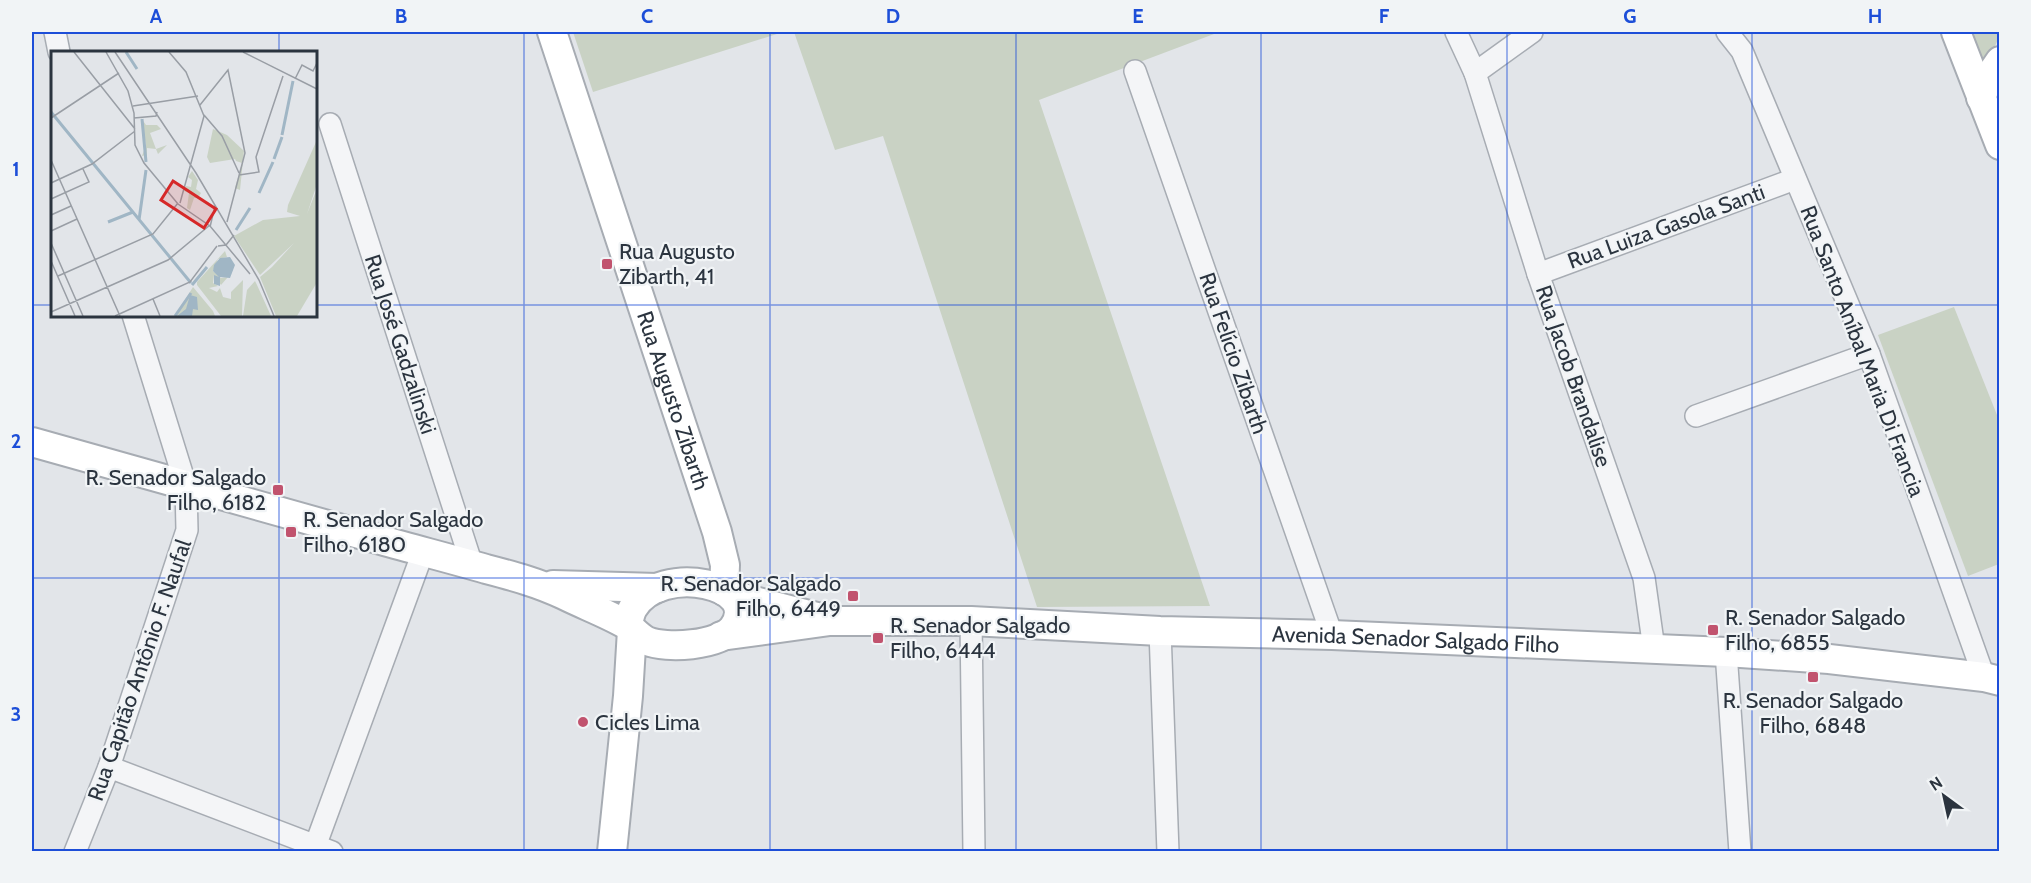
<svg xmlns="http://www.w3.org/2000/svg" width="2031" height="883" viewBox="0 0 2031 883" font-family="Cabin,sans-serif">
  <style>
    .green { fill: #c9d2c4 }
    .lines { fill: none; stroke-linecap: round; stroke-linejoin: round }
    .minor-casing { stroke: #a7acb3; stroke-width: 24 }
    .secondary-casing { stroke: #a7acb3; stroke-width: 32 }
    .minor { stroke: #f4f5f7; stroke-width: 21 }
    .secondary { stroke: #fff; stroke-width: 28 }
    .grid { fill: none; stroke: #1d4ed8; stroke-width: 1.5; stroke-opacity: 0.55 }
    .poi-dot { fill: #c1536e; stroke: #f1f4f6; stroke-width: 2 }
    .labels { text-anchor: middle; stroke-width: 4.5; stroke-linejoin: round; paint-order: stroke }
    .street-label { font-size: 22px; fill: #2b343f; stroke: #f1f4f6 }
    .poi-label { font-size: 22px; fill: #2b343f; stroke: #f1f4f6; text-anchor: start }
    .inset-river { fill: none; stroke: #a0b6c5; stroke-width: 3 }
    .inset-road { fill: none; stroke: #999ea5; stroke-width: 1.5 }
    .view { fill: #d62828; fill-opacity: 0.15; stroke: #d62828; stroke-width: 3 }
    .inset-edge { fill: none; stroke: #2b343f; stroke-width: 3 }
    .neatline { fill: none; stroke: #1d4ed8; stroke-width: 2 }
    .grid-label { font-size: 20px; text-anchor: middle; font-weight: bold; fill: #1d4ed8 }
  </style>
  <rect width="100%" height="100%" fill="#e2e5e9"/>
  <g class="green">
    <path d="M573 32H783L593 92Z"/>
    <path d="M794 32H1214V34L1039 100 1210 606 1037 607 883 136 835 150Z"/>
    <path d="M1970 32H1999C1999 44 1987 59 1980 72Z"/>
    <path d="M1954 307 1999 420V564L1968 576 1878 335Z"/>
  </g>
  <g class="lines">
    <defs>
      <g id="minor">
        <path d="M55 32 59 52"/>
        <path d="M1456 32 1475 73"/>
        <path d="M1532 32 1475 73 1538 274 1644 578 1654 649"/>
        <path d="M1727 32 1742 51 1869 354 1984 677"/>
        <path d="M1135 71 1332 635"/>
        <path d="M330 124 472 565"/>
        <path d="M1538 274 1795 179"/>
        <path d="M1696 416 1869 354"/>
        <path d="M971 621 974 852"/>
        <path d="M1160 631 1168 852"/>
        <path d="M1726 652 1740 852"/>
        <path d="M109 767 332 852"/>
        <path d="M75 852 109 767 187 530 186 486 133 315"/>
        <path d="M313 852 423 552"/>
      </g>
      <g id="secondary">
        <path id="s1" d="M552 32 717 532 725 565 724 591"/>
        <path d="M1956 32 2000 145"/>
        <path d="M1981 98 1989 77 2000 61"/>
        <path d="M32 442C148 475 265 507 381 540 416 550 452 559 486 569 513 576 539 583 564 595 584 605 606 613 625 624 633 629 638 637 647 641 666 649 719 646 733 628 765 585 661 561 633 608 630 613 629 620 628 625"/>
        <path d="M553 585 657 588"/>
        <path d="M731 595 817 617"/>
        <path id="s2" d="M721 636 830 621H971L1160 631 1332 635 1726 652 1829 659 1984 677 2000 681"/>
        <path d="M612 852 628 696 632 630"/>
      </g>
    </defs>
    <use href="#minor" class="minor-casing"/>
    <use href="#secondary" class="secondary-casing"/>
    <use href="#minor" class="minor"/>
    <use href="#secondary" class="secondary"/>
  </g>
  <path class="grid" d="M279 32V52M524 32V852M770 32V852M1016 32V852M1261 32V852M1507 32V852M1752 32V852M32 305H52M315 305H2000M279 315V852M32 578H2000"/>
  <g class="poi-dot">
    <rect x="601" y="258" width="12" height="12" rx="3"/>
    <rect x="272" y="484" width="12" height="12" rx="3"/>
    <rect x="285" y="526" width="12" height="12" rx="3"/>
    <rect x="847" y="590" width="12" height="12" rx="3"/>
    <rect x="1707" y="624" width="12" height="12" rx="3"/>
    <rect x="872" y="632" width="12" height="12" rx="3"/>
    <rect x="1807" y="671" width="12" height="12" rx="3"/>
    <circle cx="583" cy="722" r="6"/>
  </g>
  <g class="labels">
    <g class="street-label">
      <text transform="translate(1666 226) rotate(-20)" y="8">Rua Luiza Gasola Santi</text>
      <text transform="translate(401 344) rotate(72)" y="8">Rua José Gadzalinski</text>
      <text transform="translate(1863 351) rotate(69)" y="8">Rua Santo Aníbal Maria Di Francia</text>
      <text transform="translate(1234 353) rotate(71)" y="8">Rua Felício Zibarth</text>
      <text transform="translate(1574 376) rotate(71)" y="8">Rua Jacob Brandalise</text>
      <text dy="8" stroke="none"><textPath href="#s1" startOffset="388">Rua Augusto Zibarth</textPath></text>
      <text dy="8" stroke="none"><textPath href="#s2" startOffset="696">Avenida Senador Salgado Filho</textPath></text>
      <text transform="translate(139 670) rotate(-71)" y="8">Rua Capitão Antônio F. Naufal</text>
    </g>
    <g class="poi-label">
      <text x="619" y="259">Rua Augusto<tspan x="619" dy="25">Zibarth, 41</tspan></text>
      <text x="266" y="485" text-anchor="end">R. Senador Salgado<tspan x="266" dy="25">Filho, 6182</tspan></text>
      <text x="303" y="527">R. Senador Salgado<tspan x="303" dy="25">Filho, 6180</tspan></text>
      <text x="841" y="591" text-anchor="end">R. Senador Salgado<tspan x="841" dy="25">Filho, 6449</tspan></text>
      <text x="1725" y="625">R. Senador Salgado<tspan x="1725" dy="25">Filho, 6855</tspan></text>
      <text x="890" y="633">R. Senador Salgado<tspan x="890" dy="25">Filho, 6444</tspan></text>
      <text x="1813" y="708" text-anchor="middle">R. Senador Salgado<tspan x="1813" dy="25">Filho, 6848</tspan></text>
      <text x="595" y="730">Cicles Lima</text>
    </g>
  </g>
  <g transform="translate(51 51)">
    <rect width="266" height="266" fill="#e2e5e9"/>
    <path d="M90 67 95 74H106L110 78 99 82 105 98 116 94 107 103 105 98 96 97V111L95 104 91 105 95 94ZM162 78 176 84 193 100 189 139 184 137 191 112 185 110 176 91 184 108 159 112 156 106ZM265 91V136L256 163 265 140V233L246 265H225L209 226 221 216 243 192 209 224 183 185 212 169 249 165 236 161 237 154ZM141 120 147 129 145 138 150 142 147 147H143L139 159 136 157 138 142 133 140 135 135 140 136 141 129 137 126ZM174 200 176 206 167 208 162 220 170 227 177 226 170 234 163 224 162 232 167 235 158 237 166 241 169 237 172 246 180 248V241L192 229 191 265H170L146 234V231ZM204 230 206 234 220 265H192L196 239ZM142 236 162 260 164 265H124Z" fill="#c9d2c4"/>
    <path d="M179 206 184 214 179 227 169 226V235L163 233V224L168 226 162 220 163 214 169 207ZM139 244 146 246 147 259 142 258 141 265H126L135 258Z" fill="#a0b6c5"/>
    <path class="inset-river" d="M75 1 86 18M0 61 140 232M91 68 95 111M231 84 242 30M223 108 231 86M208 142 222 111M88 169 95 119M57 171 82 161M185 179 199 157M141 234 156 216M124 265 140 242"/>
    <path class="inset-road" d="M23 1 84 78M55 1 77 40 83 62 84 94 93 112 127 153 159 175 199 223M64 1 145 122 208 229 223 265M118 1 135 21 153 65 129 152M192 1 266 38M244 28 251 14 262 20 266 12M149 54 177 19 194 102 176 171M82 55 147 45M153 64 171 85 188 122M0 67 68 22M83 67 105 65 106 61M0 109 69 265M188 124 208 121 205 106 232 25M0 132 41 113 84 80M0 148 38 131 32 118M0 164 20 155M159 176 164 155M0 180 26 168M0 192 32 265M167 195 175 194 183 184M0 210 24 265M7 225 102 183 127 152M102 248 109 265M0 261 117 209 159 174M64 265 139 231 166 195"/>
    <path class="view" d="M122 130 165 158 153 177 110 149Z"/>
    <rect width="266" height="266" class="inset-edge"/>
  </g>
  <rect width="2031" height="883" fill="none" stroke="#f1f4f6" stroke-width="66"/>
  <g transform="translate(1944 796) rotate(327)" stroke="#f1f4f6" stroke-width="4.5" paint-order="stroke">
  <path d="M0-4.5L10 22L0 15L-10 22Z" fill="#2b343f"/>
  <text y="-9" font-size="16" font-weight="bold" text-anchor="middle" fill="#2b343f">N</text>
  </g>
  <rect x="33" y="33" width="1965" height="817" class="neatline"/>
  <g class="grid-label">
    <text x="156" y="23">A</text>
    <text x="401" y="23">B</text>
    <text x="647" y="23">C</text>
    <text x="893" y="23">D</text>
    <text x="1138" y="23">E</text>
    <text x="1384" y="23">F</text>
    <text x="1630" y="23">G</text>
    <text x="1875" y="23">H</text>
    <text x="16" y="176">1</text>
    <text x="16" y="448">2</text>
    <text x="16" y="721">3</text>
  </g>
</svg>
